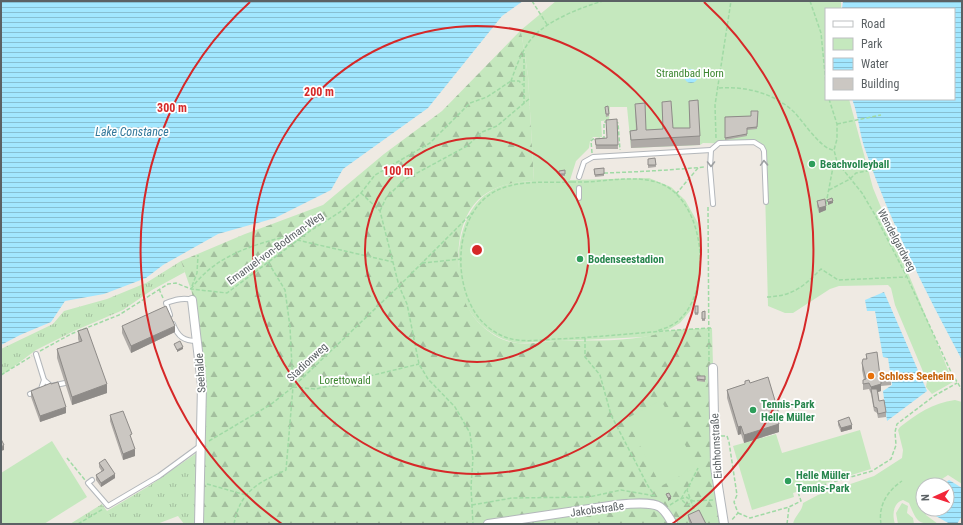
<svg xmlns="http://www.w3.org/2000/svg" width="963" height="525" viewBox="0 0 963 525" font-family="'Roboto Condensed',sans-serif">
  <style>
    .grass { fill: url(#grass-tufts) }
    .forest { fill: url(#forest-firs) }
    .park { fill: #c5e8be }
    .water { fill: url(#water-rules) }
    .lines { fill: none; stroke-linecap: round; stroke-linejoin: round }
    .lane-casing { stroke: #b3b7bb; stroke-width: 6 }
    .street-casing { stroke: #b3b7bb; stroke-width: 10 }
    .path { stroke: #a0daa5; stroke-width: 1.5; stroke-dasharray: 4 2; stroke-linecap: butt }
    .lane { stroke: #fff; stroke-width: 4 }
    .street { stroke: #fff; stroke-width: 8 }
    .path-bridge { stroke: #a0daa5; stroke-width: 1.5; stroke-dasharray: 4 2; stroke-linecap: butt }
    .wall { fill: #afaba7 }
    .shaded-wall { fill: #8e8b88 }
    .building { fill: #cbc7c2; stroke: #8e8b88 }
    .oneway { stroke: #9da0a2 }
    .ring { fill: none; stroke: #d62828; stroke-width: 2 }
    .leisure-dot { fill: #2e9e5b; stroke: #fff; stroke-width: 1.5 }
    .food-dot { fill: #e8710a; stroke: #fff; stroke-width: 1.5 }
    .labels { text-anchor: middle; stroke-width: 3.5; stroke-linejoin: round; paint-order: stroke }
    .park-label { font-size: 11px; fill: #3c8630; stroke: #fff }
    .leisure-label { font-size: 11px; font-weight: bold; fill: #27864d; stroke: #fff; text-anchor: start }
    .street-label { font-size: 11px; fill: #5b6164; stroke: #fff }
    .food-label { font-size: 11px; font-weight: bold; fill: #c56008; stroke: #fff; text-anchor: start }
    .water-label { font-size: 12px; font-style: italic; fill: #33789b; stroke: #fff }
    .centre { fill: #d62828; stroke: #fff; stroke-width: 2 }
    .ring-label { font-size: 12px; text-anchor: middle; font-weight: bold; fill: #d62828; stroke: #fff; stroke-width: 3.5; stroke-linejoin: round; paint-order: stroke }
  </style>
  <defs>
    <pattern id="grass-tufts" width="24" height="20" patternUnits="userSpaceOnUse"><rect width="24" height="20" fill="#c5e8be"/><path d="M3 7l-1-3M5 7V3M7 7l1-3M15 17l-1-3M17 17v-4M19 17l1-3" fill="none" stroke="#a3bf9e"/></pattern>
    <pattern id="forest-firs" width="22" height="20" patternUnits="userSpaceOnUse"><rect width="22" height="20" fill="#c5e8be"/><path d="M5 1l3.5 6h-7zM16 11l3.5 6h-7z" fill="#a3bf9e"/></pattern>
    <pattern id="water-rules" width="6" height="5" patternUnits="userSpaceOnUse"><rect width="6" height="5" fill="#a2e7ff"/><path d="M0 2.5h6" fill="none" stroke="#87bfd2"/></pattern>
  </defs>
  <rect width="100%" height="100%" fill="#efeae3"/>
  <g class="grass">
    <path d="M181 261 185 272 152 290 123 310 74 331 36 350 1 376V349L53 324 64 311 107 299 146 283Z"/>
    <path d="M198 452 196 524H184L178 516 157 524H70L102 504 107 511 149 486Z"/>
  </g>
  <path class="forest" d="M521 30 528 76 534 181C513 182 494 185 478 200 452 226 455 277 469 309 475 322 493 337 507 341 522 346 540 342 555 341 584 340 615 342 643 337 651 336 658 332 666 331 681 329 697 329 712 328L716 479 722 524H199L198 341 192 293 181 261 245 234 323 205 384 154 442 111Z"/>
  <g class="park">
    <path d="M556 1H841V9H826V99H849L873 188 953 382 932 394 926 387 927 381 895 305 891 288 888 285 839 286 830 289 793 313H785L768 306 764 151 759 144 703 143 700 145 631 148 627 107H610L609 120 601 121 602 137H593L590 141 589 148 576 161 570 180 649 178 671 187 685 200 698 223 700 237 701 266 697 296 690 311 680 323 668 330 654 335 643 337 518 343C498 340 479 327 469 310 451 278 455 214 488 193 502 183 517 182 534 181L528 76 521 30Z"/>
    <path d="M661 400 697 467 661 486 626 419Z"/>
    <path d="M955 400 962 402V484L948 475 939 481 940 483 937 485H923V509H925L926 515 938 524C917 524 917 522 909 503L903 500C893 503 892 515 895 524H793C795 515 802 512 803 503L818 495 874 476 902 458 903 450 898 430 900 427C917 414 932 403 955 400Z"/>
    <path d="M860 430 871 469 793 493 794 497 752 510 733 446 776 434 782 453Z"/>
    <path d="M52 441 87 497 44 524H1V473Z"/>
    <path d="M902 503 908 506 907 513 913 518 914 524H898L896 513Z"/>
  </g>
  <g class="water">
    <path d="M1 1H523L502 16 428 108 343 169 331 190 275 218 218 234 163 265 146 278 104 294 65 301 51 322 20 335 1 345Z"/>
    <path d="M843 1H962V360C926 293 891 224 866 152 859 134 859 116 852 99H954V9H842Z"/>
    <circle cx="691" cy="76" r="7"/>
    <path d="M884 292 927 391 887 421 883 391 892 385 888 358 883 357 875 311H867L865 300Z"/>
    <path d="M949 480 962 488V516L957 524H950L934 515V509H947V485H945V483Z"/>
  </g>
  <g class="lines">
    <defs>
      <g id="lane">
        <path d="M579 177 584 162 593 157 711 150"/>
        <path d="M579 188V198"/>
        <path d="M713 204 710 168 711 150 719 143 754 142 762 147 764 151 766 202"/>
        <path d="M170 315 166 303C174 300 183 297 192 300"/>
        <path d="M173 324C178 337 184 341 197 341"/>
        <path d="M36 354 44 380 51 386 65 383"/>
        <path d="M30 394 41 389 44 380"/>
        <path d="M92 480 88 483 108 506 159 476 200 446"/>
      </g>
      <g id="street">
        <path d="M192 300 202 385 199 524"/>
        <path d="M713 368 715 467 724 524"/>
        <path d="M488 524 616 505C626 504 651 501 660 507 666 511 669 518 673 524"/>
      </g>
    </defs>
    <use href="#lane" class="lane-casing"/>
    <use href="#street" class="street-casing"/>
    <g class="path">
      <path d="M532 1 548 26"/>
      <path d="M810 1 821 33 826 84"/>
      <path d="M524 53V103"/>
      <path d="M511 81C516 67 523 47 534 36 549 20 582 7 603 1"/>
      <path d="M511 81H519L523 85"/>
      <path d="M719 88C745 86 774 93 794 112 803 121 820 148 833 150"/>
      <path d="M829 99 837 124V139L834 150 837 162 862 193 875 215 907 277 951 372 962 390"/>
      <path d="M615 121 618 123 620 150"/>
      <path d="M837 124 881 115"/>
      <path d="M716 138 715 105 731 1"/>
      <path d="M592 153 591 141 593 139 604 138V122H607"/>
      <path d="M604 173C638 172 671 170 705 167"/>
      <path d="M572 182C547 183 515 179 492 193 454 217 452 284 479 318 485 326 495 333 505 337 521 343 540 340 556 339 608 337 660 330 713 328"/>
      <path d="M585 182C610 181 641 174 664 185 705 206 712 287 681 318 675 325 666 328 657 331"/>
      <path d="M829 190 850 179 856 173 889 167"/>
      <path d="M361 193 380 211 399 286 407 304 419 364 428 379 455 407 470 433 473 458 471 487 473 524"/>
      <path d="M676 194 698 168"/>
      <path d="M826 204 833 167 837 162"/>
      <path d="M708 207 709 363"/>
      <path d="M380 211 386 198 404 180 467 146 482 132 497 126 529 99"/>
      <path d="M297 240 393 262"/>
      <path d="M422 263 462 259"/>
      <path d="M192 286 197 273 198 255"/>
      <path d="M159 289 163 298"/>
      <path d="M191 289C218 251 264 242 308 231"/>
      <path d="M767 297C793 296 803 287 821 269L838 280 906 277"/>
      <path d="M585 338V357L600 375 611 415 648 486 655 496"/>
      <path d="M40 351 71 334 119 315 168 284 176 283 191 289 227 293 310 231 340 212 361 193 375 175 430 143 470 103 487 97 511 81"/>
      <path d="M1 375 32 356"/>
      <path d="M293 387 316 389 419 364"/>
      <path d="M721 436H727L729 442 737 495 734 502 738 513 731 521"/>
      <path d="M209 441 270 405 293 387 399 286 472 213"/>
      <path d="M67 458 85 480"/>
      <path d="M207 484 246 495"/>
      <path d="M686 490 681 499 687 505 691 503"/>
      <path d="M472 505 512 498 589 497 621 490 655 496"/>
      <path d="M670 505 678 500 686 497 693 501 713 500"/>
      <path d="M694 509 687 490 698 468"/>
      <path d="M738 513 750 518 789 507 801 501 798 492 872 471 891 459 896 445 895 432 897 424 934 396 957 383"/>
      <path d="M78 524 103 509"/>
      <path d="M234 524C240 491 258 483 286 470L293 387 290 327 285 290 268 262"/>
      <path d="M787 524 789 507"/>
      <path d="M881 524C878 506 887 491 902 481"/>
    </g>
    <use href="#lane" class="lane"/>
    <use href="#street" class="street"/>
    <path class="path-bridge" d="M572 182H585"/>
  </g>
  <g class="wall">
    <path d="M689 101 700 136V145L631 148 630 131 636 130 635 104 646 130 663 129 662 102 673 128H690Z"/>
    <path d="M605 109 609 114V116L606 117Z"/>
    <path d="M758 111 757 129 747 130V136L725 140V117L751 116Z"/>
    <path d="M617 119 618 149H596L595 139 607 138Z"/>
    <path d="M655 158 656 167 648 168V159Z"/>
    <path d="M604 168V176L595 177 594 169Z"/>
    <path d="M565 170V176H559V171Z"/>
    <path d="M817 201 826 210 819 213 817 206Z"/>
    <rect x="695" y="306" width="3" height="9"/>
    <path d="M705 311V321H702V312Z"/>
    <path d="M122 326 175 332 131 353 122 333Z"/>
    <path d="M78 331 107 393 72 405 57 358V349L79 342 78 339Z"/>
    <path d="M866 354 880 376 891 378V385L881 386V391L878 392 879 401 886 412V417L878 418 877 413 874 411 871 394 869 389 863 390V380H864L862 370V363L866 359Z"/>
    <path d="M697 376H705V382L697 381Z"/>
    <path d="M745 381 750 383 779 423V432L744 443 741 434 738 435 727 398V390L745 384Z"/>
    <path d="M31 391 66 413 40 422 31 397Z"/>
    <path d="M110 415 132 441 135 456 123 460 110 421Z"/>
    <path d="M838 421 852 429 841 432 838 425Z"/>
    <path d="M99 463 115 478 101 487 96 480V475L102 472 99 467Z"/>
    <path d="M688 515 706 524H690L688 519Z"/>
  </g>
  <g class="shaded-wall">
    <path d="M833 201V203L828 205V202Z"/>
    <path d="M826 206V210L819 213V208Z"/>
    <path d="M175 326V332L131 353V346Z"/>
    <path d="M183 347V349L177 352V350Z"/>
    <path d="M881 379V391L872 394 871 387Z"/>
    <path d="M107 384V393L72 405V397Z"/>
    <path d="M66 407V413L40 422V416Z"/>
    <path d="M779 414V423L776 424V415Z"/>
    <path d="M779 424V432L744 443V435Z"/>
    <path d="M852 425V429L841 432V428Z"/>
    <path d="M741 426V434L738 435V427Z"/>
    <path d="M4 445V450L1 451V447Z"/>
    <path d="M135 449V456L123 460V454Z"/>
    <path d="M115 474V478L101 487V483Z"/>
    <path d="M671 497V499L668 501V498Z"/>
  </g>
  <g class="building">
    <path d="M698 100 700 136 631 140 630 131 637 130 635 104 645 103 646 130 663 129 662 102 671 101 673 128H690L689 101Z"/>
    <path d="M608 106 609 114H606L605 107Z"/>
    <path d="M751 111H758L757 127 747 128V134L725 138V117L751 116Z"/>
    <path d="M617 119 618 145H596L595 139 607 138 606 120Z"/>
    <path d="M655 158 656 165H648V159Z"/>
    <path d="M604 168V174L595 175 594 169Z"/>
    <path d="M565 170V174H559V171Z"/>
    <path d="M832 198 833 201 828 202 827 200Z"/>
    <path d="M825 199 826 206 819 208 817 201Z"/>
    <path d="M166 306 175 326 131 346 122 326Z"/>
    <rect x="695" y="306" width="3" height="7"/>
    <path d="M705 311V319H702V312Z"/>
    <path d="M87 328 107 384 72 397 57 349 82 341 78 331Z"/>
    <path d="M180 341 183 347 177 350 174 344Z"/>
    <path d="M877 352 880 376 890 374 891 378 881 379V384L871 387 869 383 863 384V380L866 379 862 363 863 359H867L866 354Z"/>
    <path d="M697 376H705V380L697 379Z"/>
    <path d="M768 377 779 414 776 415 779 424 744 435 741 426 738 427 727 390 745 384V381L749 380 750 383Z"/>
    <path d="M58 382 66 407 40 416 31 391 51 383V384Z"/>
    <path d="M871 389H877L879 401 884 400 886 412 878 414 877 408 874 407Z"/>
    <path d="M123 411 132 434 130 435 135 449 123 454 110 415Z"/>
    <path d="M849 417 852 425 841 428 838 421Z"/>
    <path d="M1 439 4 445 1 447Z"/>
    <path d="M105 459 115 474 101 483 96 475 104 470 99 463Z"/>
    <path d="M669 493 671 497 668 498 666 494Z"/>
    <path d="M699 510 706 524H692L688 515Z"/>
  </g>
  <defs><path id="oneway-chevron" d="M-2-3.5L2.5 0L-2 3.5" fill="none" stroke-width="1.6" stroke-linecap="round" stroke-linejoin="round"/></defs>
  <g class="oneway">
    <use href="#oneway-chevron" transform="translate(764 163) rotate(-92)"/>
    <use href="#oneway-chevron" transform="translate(711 164) rotate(90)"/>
  </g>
  <g class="ring">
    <circle cx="477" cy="250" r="112"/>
    <circle cx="477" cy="250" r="224"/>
    <path d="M282 524A336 336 0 0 1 250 2M704 2A336 336 0 0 1 672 524"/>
  </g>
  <g class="leisure-dot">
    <circle cx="812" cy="164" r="4"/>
    <circle cx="580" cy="259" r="4"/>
    <circle cx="753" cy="410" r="4"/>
    <circle cx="788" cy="481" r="4"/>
  </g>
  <circle class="food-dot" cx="871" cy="376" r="4"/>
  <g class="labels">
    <g class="park-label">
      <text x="690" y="77">Strandbad Horn</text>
      <text x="345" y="384">Lorettowald</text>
    </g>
    <g class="leisure-label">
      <text x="820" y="168">Beachvolleyball</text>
      <text x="588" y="263">Bodenseestadion</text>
      <text x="761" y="408">Tennis-Park<tspan x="761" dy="13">Helle Müller</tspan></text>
      <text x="796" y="479">Helle Müller<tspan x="796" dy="13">Tennis-Park</tspan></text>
    </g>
    <g class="street-label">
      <text transform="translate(897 240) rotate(62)" y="4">Wendelgardweg</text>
      <text transform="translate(275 248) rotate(-36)" y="4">Emanuel-von-Bodman-Weg</text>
      <text transform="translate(307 362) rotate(-43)" y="4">Stadionweg</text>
      <text transform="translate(200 373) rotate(-94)" y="4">Seehalde</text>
      <text transform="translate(716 446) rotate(-93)" y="4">Eichhornstraße</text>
      <text transform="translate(597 509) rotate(-8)" y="4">Jakobstraße</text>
    </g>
    <g class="food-label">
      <text x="879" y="380">Schloss Seeheim</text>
    </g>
    <g class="water-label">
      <text x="132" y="136">Lake Constance</text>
    </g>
  </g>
  <circle cx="477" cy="250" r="6" class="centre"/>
  <g class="ring-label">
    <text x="319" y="96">200 m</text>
    <text x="172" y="112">300 m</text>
    <text x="398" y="175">100 m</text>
  </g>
  <rect width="963" height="525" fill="none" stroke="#5b6164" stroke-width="4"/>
  <rect x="825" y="8" width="130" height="92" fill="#ffffff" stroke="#bdc0c1"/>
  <rect x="833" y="21" width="20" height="6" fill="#ffffff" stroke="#bdc0c1"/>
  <text x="861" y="28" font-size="12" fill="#5b6164">Road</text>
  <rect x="833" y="38" width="20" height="12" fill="#c5e8be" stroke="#bdc0c1"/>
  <text x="861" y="48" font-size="12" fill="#5b6164">Park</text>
  <rect x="833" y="58" width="20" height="12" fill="url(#water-rules)" stroke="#bdc0c1"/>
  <text x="861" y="68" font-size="12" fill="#5b6164">Water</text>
  <rect x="833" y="78" width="20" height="12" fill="#cbc7c2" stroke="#bdc0c1"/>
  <text x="861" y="88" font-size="12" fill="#5b6164">Building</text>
  <g transform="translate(935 497) rotate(267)"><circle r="19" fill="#ffffff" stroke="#bdc0c1"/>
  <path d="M0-3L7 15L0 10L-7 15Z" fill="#f22639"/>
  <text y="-6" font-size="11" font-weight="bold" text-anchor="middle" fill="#5b6164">N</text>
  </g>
</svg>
